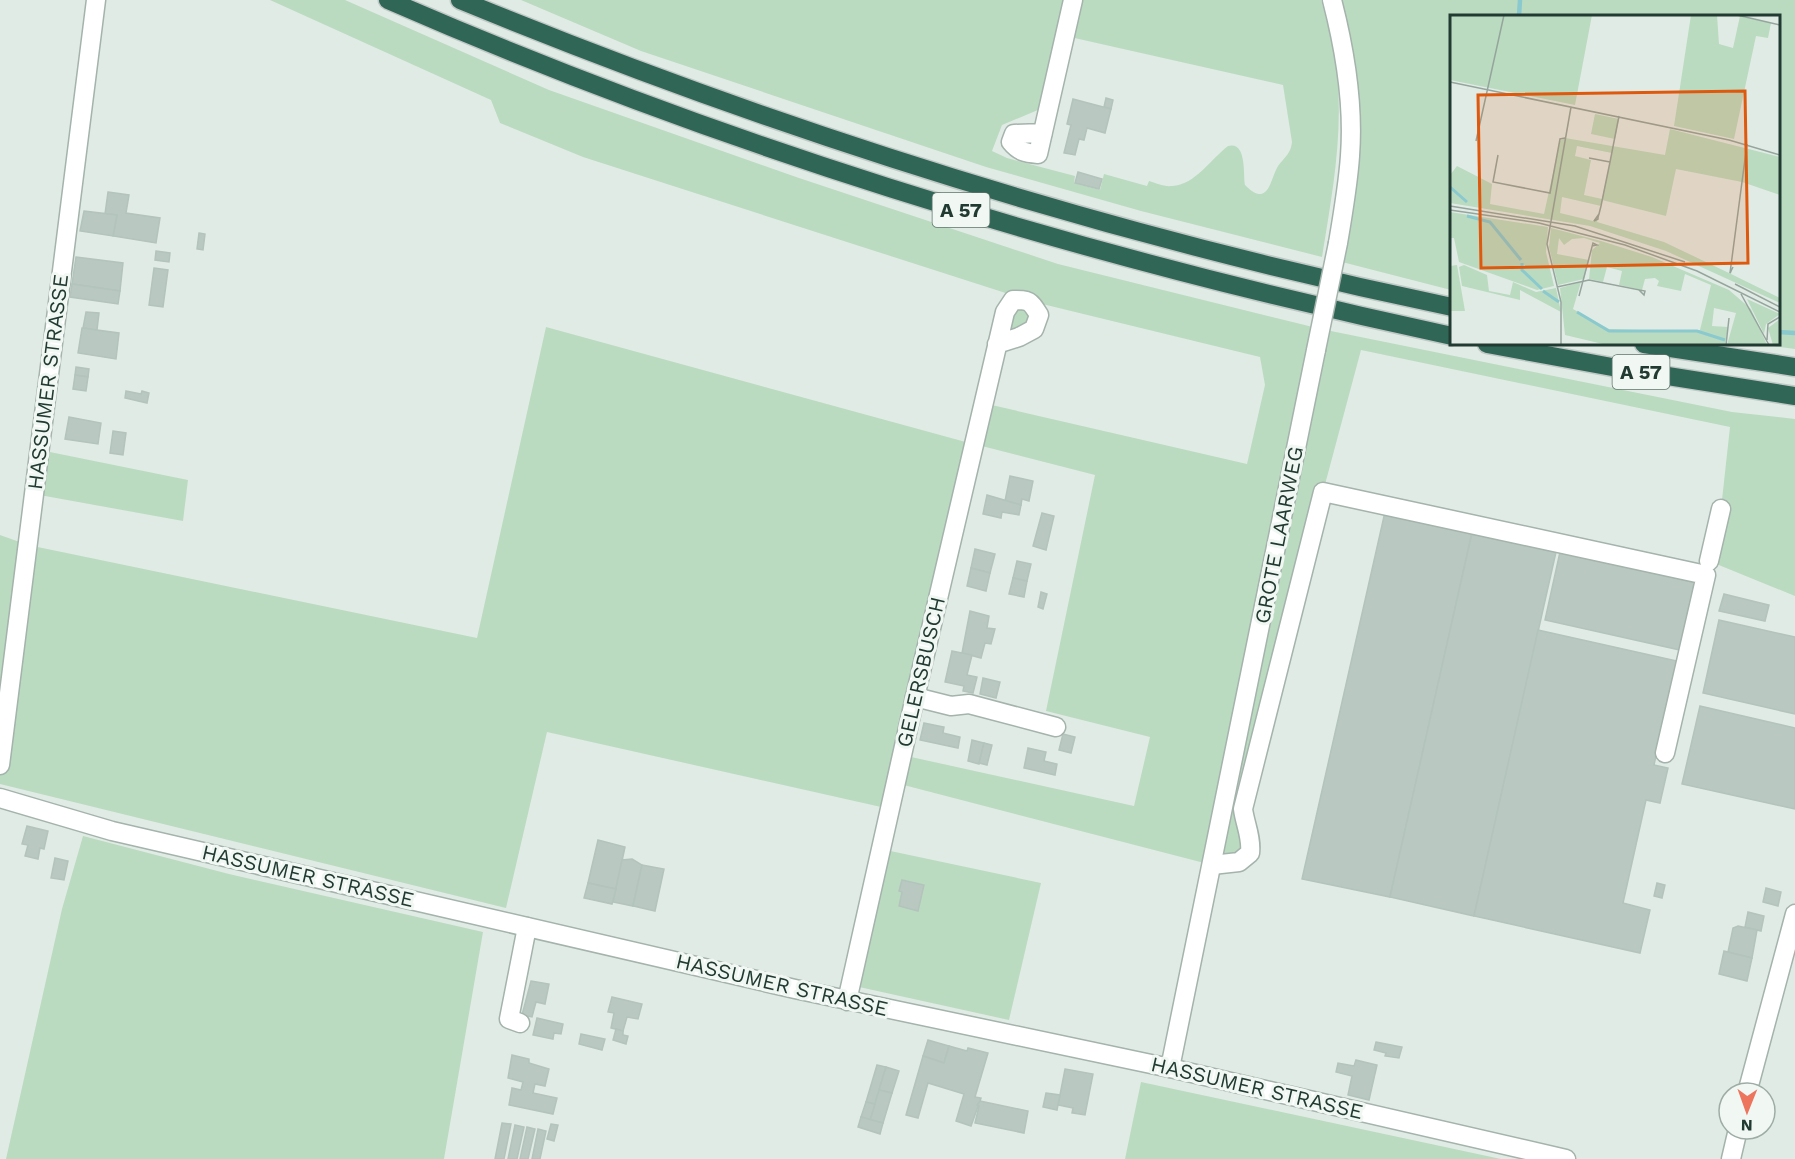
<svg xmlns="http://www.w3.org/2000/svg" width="1795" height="1159" viewBox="0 0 1795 1159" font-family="'Work Sans',sans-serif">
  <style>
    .green { fill: #badbc0; fill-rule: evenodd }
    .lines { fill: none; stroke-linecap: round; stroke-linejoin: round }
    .stream { stroke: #8ac9ce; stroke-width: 4.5 }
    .building { fill: #b9c8c1; stroke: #b3c4bc; stroke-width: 1.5 }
    .minor-casing { stroke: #a4b3ac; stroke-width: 21 }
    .highway-casing { stroke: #c1c8c6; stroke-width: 21 }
    .minor { stroke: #fff; stroke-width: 18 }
    .highway { stroke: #2f6656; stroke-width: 18 }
    .minor-bridge-casing { stroke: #a4b3ac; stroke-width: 21; stroke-linecap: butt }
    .minor-bridge { stroke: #fff; stroke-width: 18 }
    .labels { text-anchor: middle; stroke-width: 6; stroke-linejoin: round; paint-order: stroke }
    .shield { fill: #f1f8f4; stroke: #60746c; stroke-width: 1.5 }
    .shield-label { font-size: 20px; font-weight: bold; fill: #223b32 }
    .street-label { font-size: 21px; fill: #223b32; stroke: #f1f8f4 }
    .inset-river { fill: none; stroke: #8ac9ce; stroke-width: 3 }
    .inset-road { fill: none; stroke: #95a59d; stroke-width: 1.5 }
    .view { fill: #de580e; fill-opacity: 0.15; stroke: #de580e; stroke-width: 3 }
    .inset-edge { fill: none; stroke: #223b32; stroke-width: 3 }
  </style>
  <rect width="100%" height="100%" fill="#e1ebe5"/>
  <g class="green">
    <path d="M270 0H345L549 90 799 178 1058 264 1321 329 1732 412 1795 419V596L1709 561 1721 509 1730 427 1361 350 1323 492 1243 809 1250 853 1212 865 896 783 890 809 547 732 506 908 0 784V535L28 545 477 638 546 327 973 444 983 403 1247 464 1265 385 1260 357 1030 301 1039 315 1006 341 1005 312 1024 299 583 157 500 123 491 100ZM974 444 1095 475 1046 711 1150 737 1134 806 902 755Z"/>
    <path d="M521 0H1068L1045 107 1002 125 992 151 1007 158 1075 176 1074 183 1100 190 1104 174 1147 186 1149 181C1156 183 1164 187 1172 186 1195 185 1211 159 1228 146 1247 141 1243 174 1245 185 1269 209 1270 179 1278 166 1285 157 1291 153 1292 142L1283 85 1070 37 1079 0H1321C1329 28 1336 57 1338 86 1342 143 1331 201 1322 257L1141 211 986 167 641 51Z"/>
    <path d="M1339 0H1795V349L1759 344H1778V16H1452L1451 290 1342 262 1351 218Z"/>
    <path d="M40 450 188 480 183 521 34 494Z"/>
    <path d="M83 836 229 874 483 932 444 1159H6L62 909Z"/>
    <path d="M881 849 1041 883 1009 1020 850 985Z"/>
    <path d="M1141 1082 1501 1159H1125Z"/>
  </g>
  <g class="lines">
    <g class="stream">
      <path d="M1519 16 1520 0"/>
      <path d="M1778 332 1795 333"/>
    </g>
  </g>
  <g class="building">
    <path d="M1106 98 1113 100 1111 109 1104 107Z"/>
    <path d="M1073 99 1111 109 1105 133 1087 128 1084 140 1079 139 1075 155 1064 153 1071 125 1067 124Z"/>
    <path d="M1078 172 1102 179 1099 189 1075 183Z"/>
    <path d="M108 192 129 195 126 213 160 218 156 243 113 236 117 215 105 214Z"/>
    <path d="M84 211 117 215 113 236 80 231Z"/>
    <path d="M199 233 205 234 203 250 197 249Z"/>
    <path d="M156 251 170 253 169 262 155 260Z"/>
    <path d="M76 257 123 263 120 291 72 284Z"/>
    <path d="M154 268 168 270 163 307 149 305Z"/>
    <path d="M72 284 120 291 118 304 70 297Z"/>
    <path d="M86 312 99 313 97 330 83 328Z"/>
    <path d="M82 328 119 333 116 359 78 353Z"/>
    <path d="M76 367 89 369 88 377 75 375Z"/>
    <path d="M75 375 88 377 86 391 73 389Z"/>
    <path d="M126 391 141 394 142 391 149 393 147 403 125 398Z"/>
    <path d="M69 417 101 423 98 444 65 439Z"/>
    <path d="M113 431 126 433 123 455 110 453Z"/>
    <path d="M1010 476 1033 481 1029 501 1022 499 1021 505 1005 501Z"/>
    <path d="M987 495 1021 505 1019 515 1002 512 1001 518 983 514Z"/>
    <path d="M1385 512 1472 533 1390 897 1302 879Z"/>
    <path d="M1042 513 1054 516 1046 550 1033 546Z"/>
    <path d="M1472 533 1556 552 1474 916 1390 897Z"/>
    <path d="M975 549 995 554 990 573 971 568Z"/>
    <path d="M1560 552 1695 582 1680 650 1545 620Z"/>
    <path d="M1017 561 1031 564 1027 581 1013 578Z"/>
    <path d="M971 568 990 573 986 591 967 586Z"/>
    <path d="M1013 578 1027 581 1024 597 1009 594Z"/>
    <path d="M1041 592 1047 594 1043 609 1038 607Z"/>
    <path d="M1724 594 1769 605 1765 621 1719 611Z"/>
    <path d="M970 611 989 616 987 628 995 629 991 644 985 643 981 658 962 653Z"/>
    <path d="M1719 620 1795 637V714L1703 693Z"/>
    <path d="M1538 630 1677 661 1654 765 1668 768 1660 803 1646 800 1623 903 1650 910 1640 953 1474 916Z"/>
    <path d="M952 651 972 655 967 675 977 677 973 693 963 691 964 686 945 682Z"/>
    <path d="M983 678 1000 682 996 698 980 694Z"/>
    <path d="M1700 706 1795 728V809L1682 784Z"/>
    <path d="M924 723 944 727 943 733 960 737 958 748 920 740Z"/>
    <path d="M1063 734 1075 737 1071 753 1059 750Z"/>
    <path d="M972 740 984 743 979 764 968 761Z"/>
    <path d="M984 743 992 745 987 765 979 763Z"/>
    <path d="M1028 748 1046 752 1044 761 1057 764 1055 775 1024 768Z"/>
    <path d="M27 826 48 831 44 849 40 848 38 859 25 856 28 845 22 844Z"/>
    <path d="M598 840 625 847 616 889 588 883Z"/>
    <path d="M55 858 68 861 64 880 51 878Z"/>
    <path d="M632 859 642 865 633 906 613 902 622 860Z"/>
    <path d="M642 865 664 869 655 911 633 906Z"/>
    <path d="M902 880 924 885 918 911 899 906 902 892 899 891Z"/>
    <path d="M588 883 616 889 612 904 584 898Z"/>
    <path d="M1657 883 1665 885 1662 898 1654 896Z"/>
    <path d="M1766 888 1781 892 1778 906 1763 902Z"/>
    <path d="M1748 912 1764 916 1761 931 1745 927Z"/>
    <path d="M1738 926 1757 930 1752 958 1728 952 1733 928Z"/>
    <path d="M1724 951 1752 958 1747 981 1719 974Z"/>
    <path d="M531 981 549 984 545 1004 536 1002 532 1017 522 1015Z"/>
    <path d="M612 997 642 1004 638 1019 627 1017 623 1031 611 1028 614 1013 608 1012Z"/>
    <path d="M537 1018 563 1024 561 1034 554 1033 553 1039 533 1035Z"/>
    <path d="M616 1029 623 1031V1035L628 1036 626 1044 613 1040Z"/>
    <path d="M581 1034 605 1039 602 1050 579 1044Z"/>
    <path d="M928 1040 949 1046 944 1063 923 1056Z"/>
    <path d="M1376 1042 1402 1047 1399 1058 1385 1056 1386 1053 1374 1050Z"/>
    <path d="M949 1046 967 1051 968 1048 988 1053 975 1097 981 1098 980 1101 971 1126 956 1121 964 1094 928 1083 918 1118 906 1115 923 1056 944 1063Z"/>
    <path d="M512 1055 529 1059V1063L549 1069 545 1086 535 1084 533 1093 557 1098 553 1114 509 1105 512 1088 521 1090 523 1082 508 1078Z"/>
    <path d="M1356 1060 1377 1065 1369 1100 1348 1095 1352 1076 1336 1072 1338 1063 1354 1066Z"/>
    <path d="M877 1065 886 1067 875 1104 866 1102Z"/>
    <path d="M886 1067 899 1071 892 1093 879 1090Z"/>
    <path d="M1065 1069 1093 1074 1085 1115 1072 1113 1073 1108 1058 1105Z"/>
    <path d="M879 1090 892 1093 883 1123 870 1120Z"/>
    <path d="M1046 1093 1060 1095 1057 1110 1043 1107Z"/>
    <path d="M980 1101 1028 1111 1024 1133 975 1123 979 1106 977 1105Z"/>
    <path d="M866 1102 875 1104 870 1120 861 1117Z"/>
    <path d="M861 1117 883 1123 880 1134 858 1127Z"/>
    <path d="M502 1123 511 1124 504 1159H495Z"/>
    <path d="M551 1124 558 1125 554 1141 547 1139Z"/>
    <path d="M515 1125 524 1127 517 1159H508Z"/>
    <path d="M527 1127 535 1129 528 1159H520Z"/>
    <path d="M538 1129 546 1131 540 1159H532Z"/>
  </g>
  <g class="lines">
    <defs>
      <g id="minor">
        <path d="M1332 0C1345 50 1354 103 1350 156 1348 185 1343 214 1338 243"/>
        <path d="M1043 133 1014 134 1011 142C1019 152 1026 153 1038 154L1073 0"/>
        <path d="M1709 561 1721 509"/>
        <path d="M915 697 951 706 969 704 1056 727"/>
        <path d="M0 765 96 0"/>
        <path d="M0 798 112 831 795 989 1170 1068 1566 1159"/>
        <path d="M1212 865 1239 862 1250 853C1252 838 1245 824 1243 809L1323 492 1706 575 1665 753"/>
        <path d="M847 1001 915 697 1005 312 1013 300C1029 300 1030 300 1039 315L1034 329 1019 337 997 344"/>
        <path d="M520 1023 509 1019 527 927"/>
        <path d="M1170 1068 1316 350"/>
        <path d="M1747 1093 1795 914"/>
        <path d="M1731 1159 1738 1129"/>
      </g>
      <g id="highway">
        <path d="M388 0C729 149 1087 258 1452 336"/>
        <path d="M460 0C781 132 1112 236 1452 307"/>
        <path d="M1487 344 1623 369 1795 396"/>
        <path d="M1644 344 1795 367"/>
      </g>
    </defs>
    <use href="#minor" class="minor-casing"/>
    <use href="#highway" class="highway-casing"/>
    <use href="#minor" class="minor"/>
    <use href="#highway" class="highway"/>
    <defs>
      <path id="minor-bridge" d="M1316 350 1338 243"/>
    </defs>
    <use href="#minor-bridge" class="minor-bridge-casing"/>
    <use href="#minor-bridge" class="minor-bridge"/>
  </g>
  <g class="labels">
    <g class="shield">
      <rect x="932.5" y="193" width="57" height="34" rx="4.5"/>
      <rect x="1612.5" y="355" width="57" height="34" rx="4.5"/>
    </g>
    <g class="shield-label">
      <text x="961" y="217">A 57</text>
      <text x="1641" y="379">A 57</text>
    </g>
    <g class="street-label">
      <text transform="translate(48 382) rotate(-83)" y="7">HASSUMER STRASSE</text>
      <text transform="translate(1279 535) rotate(-79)" y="7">GROTE LAARWEG</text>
      <text transform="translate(921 672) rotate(-77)" y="7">GELERSBUSCH</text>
      <text transform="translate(308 876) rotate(13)" y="7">HASSUMER STRASSE</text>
      <text transform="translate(782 985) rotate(13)" y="7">HASSUMER STRASSE</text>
      <text transform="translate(1257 1088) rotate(13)" y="7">HASSUMER STRASSE</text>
    </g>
  </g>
  <g transform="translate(1450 15)">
    <rect width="330" height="330" fill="#e1ebe5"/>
    <path d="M0 0H142L125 90 0 65ZM241 0H267L269 29 283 33 290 1 321 8 318 23 306 21 284 124 224 111ZM145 99 169 104 165 124 141 119ZM220 114 330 142V180L292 167 226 154 216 201 152 185 151 191 112 182 110 198 143 206 149 199 147 207 214 227 279 258 283 252 281 259 330 283V288L216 236 140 211 0 188V160L7 151 42 169 40 189 94 199 110 126 115 123 215 140ZM127 131 162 138 152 184 134 180 141 145 125 141ZM0 197 98 212 96 237 104 271 87 275 9 247 4 223H0ZM101 213 151 226 202 242 279 275 301 294 317 330H277L286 298 264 293 262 311 278 312 275 330H157L115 320 110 273 131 267 123 294 159 314 219 316 250 315 261 270 235 259 231 276 207 271 209 266 205 263 195 264 192 275 169 270 172 256 157 252 153 267 139 264 142 235 150 228 134 223 122 224 114 230 109 223 107 239 139 245 134 264 108 270 99 232ZM7 250 15 296H0V251ZM14 250 37 260 39 276 60 280 63 267 86 277 106 273 111 297 70 275V285L12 271 9 252ZM297 284 330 299 316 309 314 319ZM330 304V330H323L318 313Z" fill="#badbc0" fill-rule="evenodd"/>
    <path class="inset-river" d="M0 172 17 187M17 201 40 207 71 245M72 248V255L92 274M93 276 109 287M127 297 159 316H247L275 325"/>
    <path class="inset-road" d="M287 0 330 10M0 67 279 125 330 140M26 126 54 0M48 140 43 167 100 178 110 124 115 123M139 143 160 147M0 191 125 211 235 247M0 195 89 208 175 230 247 256 330 297M149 199 144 206 148 204V202L149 199 151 191 160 147 169 101M283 252 280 258 297 129M285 269 330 292M107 272 139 265 195 276 194 280 189 275M291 279 319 330M129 281 143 228 147 230 142 231M317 325 318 309 330 302M111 330V287L97 229 121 92M276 330 279 303"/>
    <path class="view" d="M295 76 298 248 31 253 28 80Z"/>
    <rect width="330" height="330" class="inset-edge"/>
  </g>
  <g transform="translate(1747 1111) rotate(181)"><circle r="28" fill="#f1f8f4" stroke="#9eaca6" stroke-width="1.5"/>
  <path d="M0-4.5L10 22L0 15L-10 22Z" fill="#ed745d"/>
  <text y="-9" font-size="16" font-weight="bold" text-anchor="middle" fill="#223b32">N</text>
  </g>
</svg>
